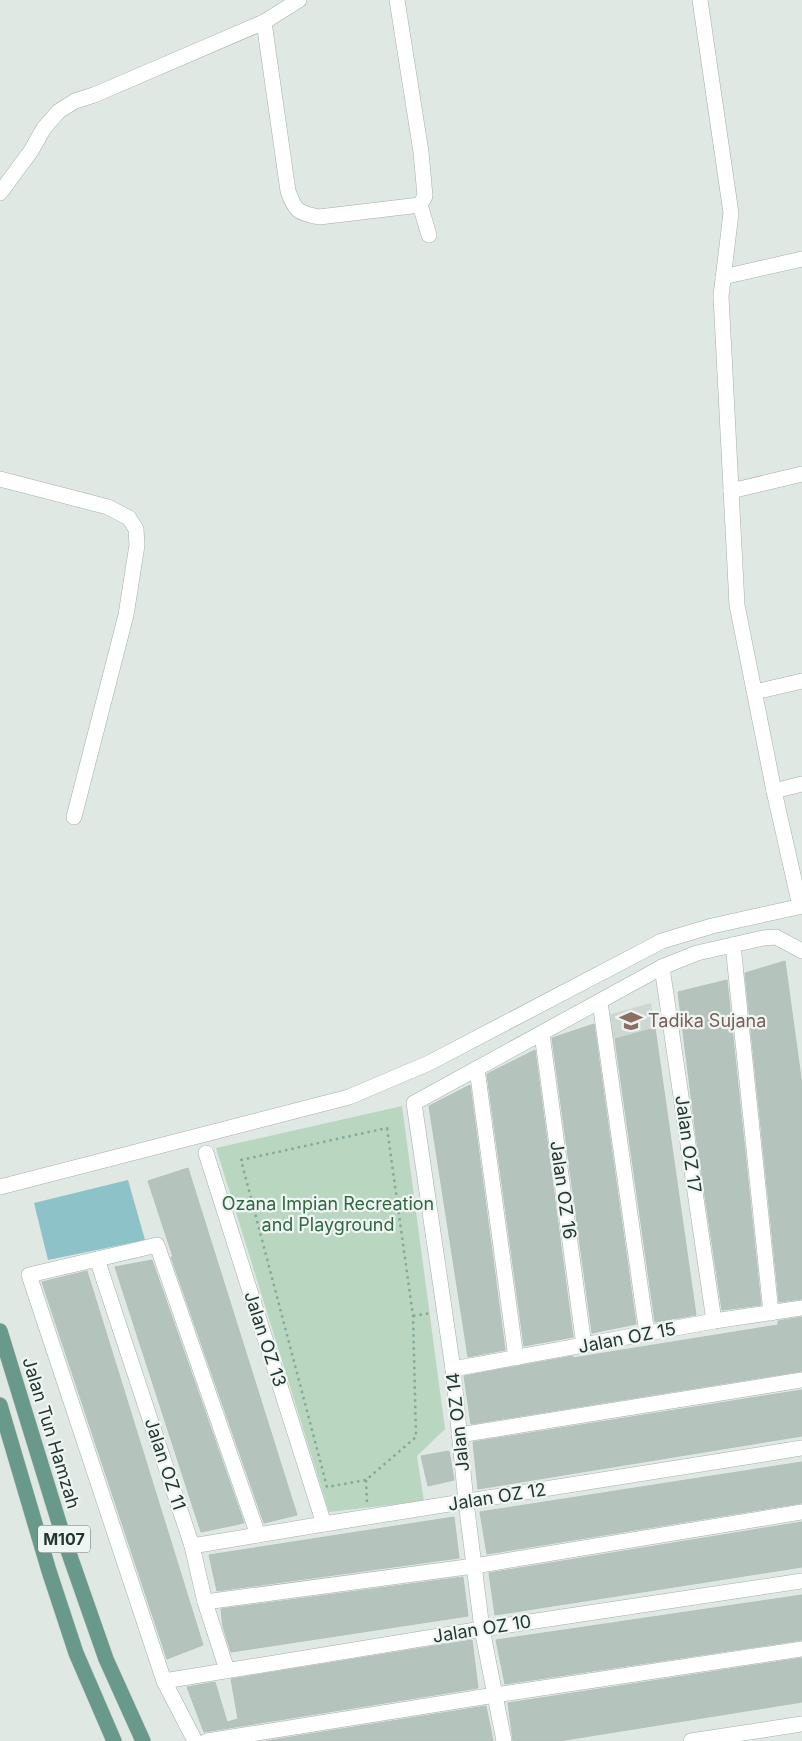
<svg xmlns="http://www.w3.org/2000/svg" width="802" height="1741" viewBox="0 0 802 1741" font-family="Inter,sans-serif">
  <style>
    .built { fill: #cdd8d2 }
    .green { fill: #b9d7c0 }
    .water { fill: #8cc2c8 }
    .building { fill: #b4c3bc; stroke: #b2c1ba }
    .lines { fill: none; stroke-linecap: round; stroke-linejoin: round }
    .minor-casing { stroke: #a3afaa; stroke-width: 16 }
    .major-casing { stroke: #bdc3c1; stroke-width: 16 }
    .path { stroke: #82a99b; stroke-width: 2.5; stroke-dasharray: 2.5 4; stroke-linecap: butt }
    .minor { stroke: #fff; stroke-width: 15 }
    .major { stroke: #68998a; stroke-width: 15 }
    .labels { text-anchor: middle; stroke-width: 4.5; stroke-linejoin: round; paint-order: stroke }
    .shield { fill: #eff5f2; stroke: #606f6a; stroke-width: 1 }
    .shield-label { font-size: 16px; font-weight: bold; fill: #223630 }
    .education-label { font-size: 18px; fill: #785e54; stroke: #eff5f2; text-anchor: start }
    .street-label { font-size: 18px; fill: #223630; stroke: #eff5f2 }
    .park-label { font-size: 18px; fill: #316843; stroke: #eff5f2 }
  </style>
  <rect width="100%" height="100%" fill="#dfe8e3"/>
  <path class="built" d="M651 1003 655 1028 610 1040 607 1015Z"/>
  <path class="green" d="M402 1106 445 1429 417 1456 424 1501 329 1512 216 1148Z"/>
  <path class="water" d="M128 1180 145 1240 48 1260 34 1203Z"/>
  <g class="building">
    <path d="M785 961 802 1085V1299L779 1302 745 973Z"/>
    <path d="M727 980 761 1305 722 1310 696 1136 678 992Z"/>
    <path d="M594 1024 636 1324 592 1333 552 1038Z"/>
    <path d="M655 1028 696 1315 655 1322 615 1039Z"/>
    <path d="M535 1050 573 1337 524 1346 487 1074Z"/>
    <path d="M470 1085 505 1350 468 1357 429 1106Z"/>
    <path d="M188 1168 297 1515 264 1523 171 1257H173L148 1181Z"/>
    <path d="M152 1260 244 1523 201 1532 115 1267Z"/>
    <path d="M87 1271 203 1645 167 1659 42 1282Z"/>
    <path d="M802 1317V1371L471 1424 464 1376 573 1356V1358L778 1325V1321Z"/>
    <path d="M802 1390V1436L478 1489 473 1442Z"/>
    <path d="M449 1451 454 1480 428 1486 421 1456Z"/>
    <path d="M802 1462V1503L487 1554 480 1512Z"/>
    <path d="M454 1517 459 1558 217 1591 209 1555Z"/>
    <path d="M802 1522V1567L495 1615 489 1573Z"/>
    <path d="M463 1577 468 1616 231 1652 223 1627 221 1609Z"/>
    <path d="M802 1595V1640L505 1684 496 1640Z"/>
    <path d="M472 1640 478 1688 204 1732 187 1687 215 1682 227 1722 238 1719 231 1679Z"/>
    <path d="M802 1658V1702L559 1741H513L508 1703Z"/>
    <path d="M486 1706 493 1741H266Z"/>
  </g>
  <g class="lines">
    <defs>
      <g id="minor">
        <path d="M700 0 731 213 721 296 737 605 774 791 800 906"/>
        <path d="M264 22 288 191C295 211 298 213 319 217L420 205 425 196 421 152 397 0"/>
        <path d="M0 193 31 151 44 128 59 111 75 101 94 95 264 22 299 0"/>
        <path d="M420 205 429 235"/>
        <path d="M723 277 802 259"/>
        <path d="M0 479 108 507 129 518 136 529 137 545 126 615 74 817"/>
        <path d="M731 491 802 474"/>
        <path d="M755 692 802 681"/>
        <path d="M774 791 802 784"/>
        <path d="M733 945 771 1313"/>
        <path d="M662 967 714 1321"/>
        <path d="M600 1002 647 1334"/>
        <path d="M542 1034 584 1346"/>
        <path d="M477 1069 516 1358"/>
        <path d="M206 1153 324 1524"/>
        <path d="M0 1187 349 1097 429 1063 662 941 712 926 802 906"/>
        <path d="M97 1259 192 1546 205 1602 227 1670"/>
        <path d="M453 1369 714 1321 802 1308"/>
        <path d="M459 1435 802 1380"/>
        <path d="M192 1546 324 1524 802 1448"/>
        <path d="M205 1602 474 1566 802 1512"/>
        <path d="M164 1681 482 1629 802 1581"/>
        <path d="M195 1741 164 1681 29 1275 157 1245 258 1535"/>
        <path d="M207 1741 495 1695 802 1649"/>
        <path d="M504 1741 482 1629 466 1502 453 1369 414 1103 662 967 697 953 763 938 776 937 802 951"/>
        <path d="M691 1741 802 1724"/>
      </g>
      <g id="major">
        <path d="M0 1331 64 1539 106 1659 143 1741"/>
        <path d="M0 1405 49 1571 76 1653 114 1741"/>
      </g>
    </defs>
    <use href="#minor" class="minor-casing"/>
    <use href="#major" class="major-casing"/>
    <g class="path">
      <path d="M387 1128 413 1316 416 1437 366 1480 327 1487 241 1160Z"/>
      <path d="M413 1316 431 1313"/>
      <path d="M366 1480 367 1503"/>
    </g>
    <use href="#minor" class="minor"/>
    <use href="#major" class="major"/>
  </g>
  <defs>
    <symbol id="school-bare" viewBox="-9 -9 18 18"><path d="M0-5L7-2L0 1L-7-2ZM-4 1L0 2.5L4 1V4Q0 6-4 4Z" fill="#8d6e63" stroke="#eff5f2" stroke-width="2.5" paint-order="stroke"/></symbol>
  </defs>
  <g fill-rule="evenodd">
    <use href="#school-bare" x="615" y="1005" width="32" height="32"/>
  </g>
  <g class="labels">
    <rect class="shield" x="38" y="1525.5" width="52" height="27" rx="4"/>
    <g class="shield-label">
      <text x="64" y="1545">M107</text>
    </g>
    <g class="education-label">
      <text x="648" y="1027">Tadika Sujana</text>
    </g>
    <g class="street-label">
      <text transform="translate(688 1144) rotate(82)" y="6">Jalan OZ 17</text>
      <text transform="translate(563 1190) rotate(82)" y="6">Jalan OZ 16</text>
      <text transform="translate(627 1338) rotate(-11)" y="6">Jalan OZ 15</text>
      <text transform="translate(265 1339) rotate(72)" y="6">Jalan OZ 13</text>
      <text transform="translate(458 1422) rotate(-96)" y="6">Jalan OZ 14</text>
      <text transform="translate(51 1433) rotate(73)" y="6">Jalan Tun Hamzah</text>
      <text transform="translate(165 1464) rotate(72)" y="6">Jalan OZ 11</text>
      <text transform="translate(497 1497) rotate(-9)" y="6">Jalan OZ 12</text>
      <text transform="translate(482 1629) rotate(-9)" y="6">Jalan OZ 10</text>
    </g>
    <g class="park-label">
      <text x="328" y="1210">Ozana Impian Recreation<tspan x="328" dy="21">and Playground</tspan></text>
    </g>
  </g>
</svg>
